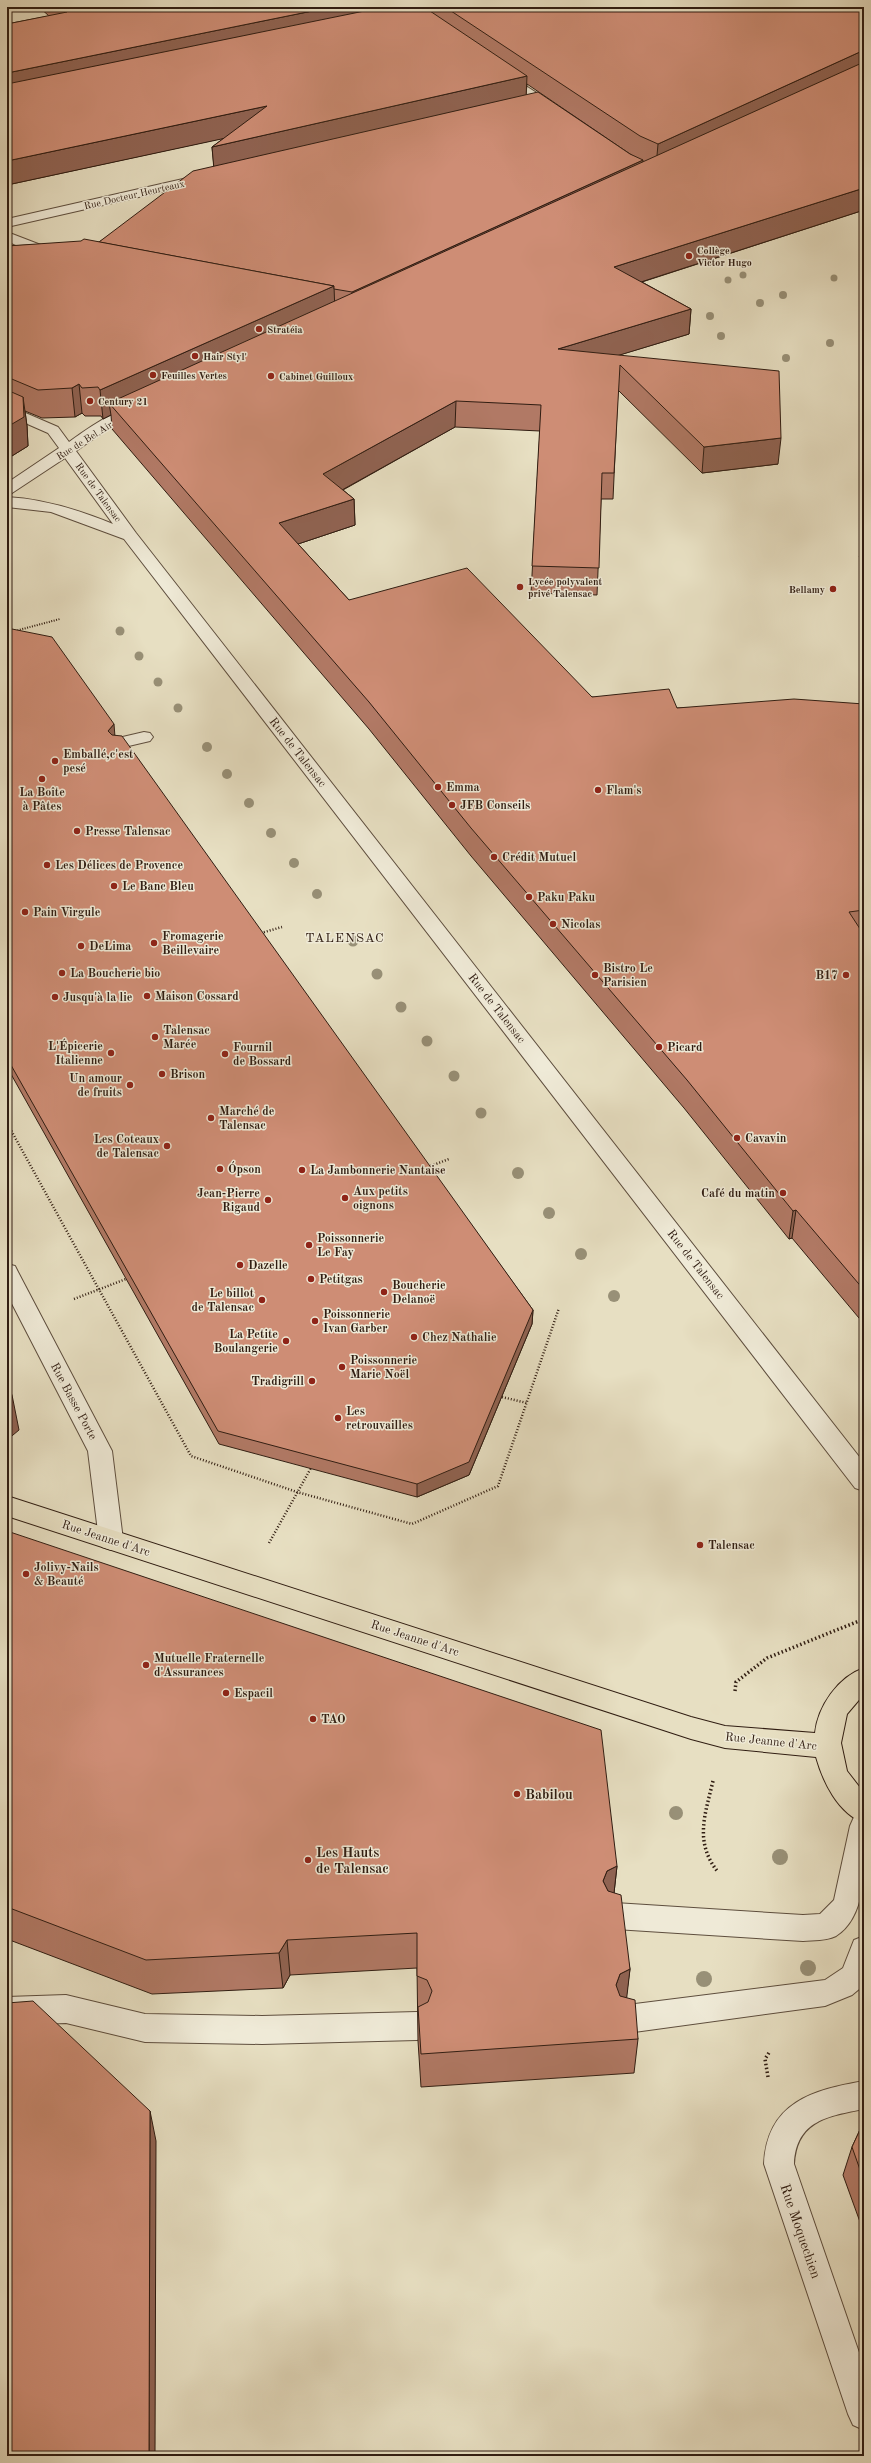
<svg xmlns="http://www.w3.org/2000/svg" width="871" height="2463" viewBox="0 0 871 2463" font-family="'Old Standard TT',serif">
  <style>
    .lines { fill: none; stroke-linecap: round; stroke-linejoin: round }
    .minor-casing { stroke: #5e4e3e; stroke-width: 2 }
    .major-casing { stroke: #301d12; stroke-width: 2 }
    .path-far2 { stroke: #301d12; stroke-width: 2; stroke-dasharray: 1 1.5; stroke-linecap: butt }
    .path-far1 { stroke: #301d12; stroke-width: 2.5; stroke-dasharray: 1 2; stroke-linecap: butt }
    .path { stroke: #301d12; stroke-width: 3.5; stroke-dasharray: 1.5 2.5; stroke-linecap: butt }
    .minor { fill: #efead7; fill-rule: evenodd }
    .major { fill: #e7dfc2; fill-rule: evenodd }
    .tree { fill: #989077 }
    .wall { fill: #b17965; stroke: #301d12; fill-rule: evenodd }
    .shaded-wall { fill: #906352; stroke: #301d12 }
    .building { fill: #ce8d75; stroke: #301d12 }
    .poi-dot { fill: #8f2418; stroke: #efead7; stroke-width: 1.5 }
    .labels { text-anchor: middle; stroke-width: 3; stroke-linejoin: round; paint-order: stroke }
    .far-street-label { font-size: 10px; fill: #301d12; stroke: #efead7 }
    .far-poi-label { font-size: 10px; font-weight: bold; fill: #301d12; stroke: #efead7; text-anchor: start }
    .street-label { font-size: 12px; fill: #301d12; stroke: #efead7 }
    .poi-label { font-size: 12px; font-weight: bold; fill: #301d12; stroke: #efead7; text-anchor: start }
    .neighbourhood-label { font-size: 13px; letter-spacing: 1px; fill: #301d12; stroke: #efead7 }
    .near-poi-label { font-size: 14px; font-weight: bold; fill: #301d12; stroke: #efead7; text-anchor: start }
    .near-street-label { font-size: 14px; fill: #301d12; stroke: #efead7 }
  </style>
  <rect width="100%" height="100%" fill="#e7dfc2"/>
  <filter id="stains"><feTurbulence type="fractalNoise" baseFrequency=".005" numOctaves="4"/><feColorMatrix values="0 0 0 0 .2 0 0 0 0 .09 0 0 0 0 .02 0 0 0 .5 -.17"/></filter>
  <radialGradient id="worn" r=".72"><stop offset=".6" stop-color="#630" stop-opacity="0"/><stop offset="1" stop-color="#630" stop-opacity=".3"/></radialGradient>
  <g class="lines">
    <defs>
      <g id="minor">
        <path d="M501 70 560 108 562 111 560 114H552L497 77 495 74Z"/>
        <path d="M205 174 211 178 209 181 7 227V219Z"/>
        <path d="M7 232 59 252 61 255 54 259 40 256 7 241Z"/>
        <path d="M7 405 58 427 69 442C84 431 126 401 143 406L145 409 143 412 106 430 76 451 136 533 864 1463V1491L855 1488 124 539 51 512 7 507V497C44 499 79 510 113 524L65 458 12 493 7 495V483L59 448 48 433 7 415Z"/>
        <path d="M144 732 150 733 153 737 150 741 120 748 114 747 111 743 114 739Z"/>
        <path d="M7 1264 15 1266 18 1272 112 1451 123 1540 120 1547 111 1550 102 1547 99 1540 88 1451 7 1294Z"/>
        <path d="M864 1814C864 1851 871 1914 836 1936 826 1941 814 1940 803 1941L615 1929 605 1925 601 1916 605 1907 615 1903 803 1915 820 1914 834 1900 850 1826 854 1817Z"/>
        <path d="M864 1936V1985L852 1995 825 2006 627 2033 617 2029 613 2019 617 2009 627 2005 825 1980 843 1968 854 1940Z"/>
        <path d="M66 1995 145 2014 262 2016 417 2012 427 2016 431 2026 427 2036 417 2040 262 2044 145 2042 66 2023 7 2025V1997Z"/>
        <path d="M864 2081V2109C829 2116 796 2120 794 2164L864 2367V2430L853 2425 848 2414 764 2164C767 2102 813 2090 864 2081Z"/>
      </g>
      <path id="major" d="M7 1496 691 1717 725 1726 815 1733C818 1706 838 1677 864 1668V1694L847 1714 841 1743 847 1771 864 1793V1823C838 1813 823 1782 816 1757L725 1748 691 1739 7 1516Z"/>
    </defs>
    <use href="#minor" class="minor-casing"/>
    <use href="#major" class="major-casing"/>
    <g class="path-far2">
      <path d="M859 556 864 557"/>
      <path d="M15 631 60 619"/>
    </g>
    <g class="path-far1">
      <path d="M261 933 282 927"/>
      <path d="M7 1123 191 1456 297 1492 412 1524 498 1486 559 1308"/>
      <path d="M428 1167 449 1159"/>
      <path d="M74 1299 126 1279"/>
      <path d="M502 1397 527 1403"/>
      <path d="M269 1543 311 1468"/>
    </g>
    <g class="path">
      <path d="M735 1691 736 1682 767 1658 864 1619"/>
      <path d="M713 1781C705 1815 694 1842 718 1872"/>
      <path d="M768 2077 765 2059 770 2051"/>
    </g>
    <use href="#minor" class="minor"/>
    <use href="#major" class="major"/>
  </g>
  <g class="tree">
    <circle cx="743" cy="275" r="3.5"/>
    <circle cx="834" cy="278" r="3.5"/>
    <circle cx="728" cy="280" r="3.5"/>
    <circle cx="783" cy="295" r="4"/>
    <circle cx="760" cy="303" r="4"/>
    <circle cx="710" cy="316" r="4"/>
    <circle cx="721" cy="336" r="4"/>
    <circle cx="830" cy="343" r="4"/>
    <circle cx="786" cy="358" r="4"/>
    <circle cx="120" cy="631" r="4.5"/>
    <circle cx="139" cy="656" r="4.5"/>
    <circle cx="158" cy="682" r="4.5"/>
    <circle cx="178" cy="708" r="4.5"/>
    <circle cx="207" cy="747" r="5"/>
    <circle cx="227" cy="774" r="5"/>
    <circle cx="249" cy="803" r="5"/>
    <circle cx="271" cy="833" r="5"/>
    <circle cx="294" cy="863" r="5"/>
    <circle cx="317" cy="894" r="5"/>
    <circle cx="353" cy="941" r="5.5"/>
    <circle cx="377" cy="974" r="5.5"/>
    <circle cx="401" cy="1007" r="5.5"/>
    <circle cx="427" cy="1041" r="5.5"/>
    <circle cx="454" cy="1076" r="5.5"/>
    <circle cx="481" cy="1113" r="5.5"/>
    <circle cx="518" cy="1173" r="6"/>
    <circle cx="549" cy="1213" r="6"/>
    <circle cx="581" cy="1254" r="6"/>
    <circle cx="614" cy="1296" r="6"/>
    <circle cx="676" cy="1813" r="7"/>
    <circle cx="780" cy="1857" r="8"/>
    <circle cx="808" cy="1968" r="8"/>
    <circle cx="704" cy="1979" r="8"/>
  </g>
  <g class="wall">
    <path d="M39 7H864V210L642 282 691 309 689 334 619 355 778 464 702 473 618 390 613 499H601L597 595 531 593 540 431 455 427 343 490 354 499 355 525 298 544 349 600 592 697 677 708 864 704V1324L792 1238 789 1239 684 1108 471 856 369 729 112 429 111 415 103 419 101 416H85L82 413 75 417 42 418 25 411 27 426 28 446 7 459V246L99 242 214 167 212 147 224 138 7 185V24L49 16ZM527 84 633 156 526 95Z"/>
    <path d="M7 628 115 735 533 1310 532 1324 469 1475 417 1497 219 1444 7 1067Z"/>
    <path d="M7 1531 617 1866 614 1893 630 1969 626 1998 638 2039 634 2073 421 2087 418 2041 417 1968 290 1975 283 1988 152 1994 7 1939Z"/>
    <path d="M864 2121V2233L843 2175 852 2147Z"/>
  </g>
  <g class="shaded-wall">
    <path d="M332 7H403L7 96V73Z"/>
    <path d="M862 51 859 74 656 167 658 144Z"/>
    <path d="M527 76 526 98 214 170 212 147Z"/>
    <path d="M267 106 268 129 7 185V161Z"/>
    <path d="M643 160 642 174 353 306 352 292Z"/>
    <path d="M864 188V210L613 291 614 267Z"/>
    <path d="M334 286 335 314 109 403 111 415 103 419 100 390Z"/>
    <path d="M691 309 689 334 557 374 558 349Z"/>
    <path d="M79 384 82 413 75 417 72 388Z"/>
    <path d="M23 397 27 426 28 446 7 459V427Z"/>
    <path d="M456 401 455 427 324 500 323 474Z"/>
    <path d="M781 438 778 464 702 473 704 447Z"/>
    <path d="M354 499 355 525 280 550 279 523Z"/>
    <path d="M114 724 115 737 110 744 108 731Z"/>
    <path d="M796 1210 792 1238 789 1239 793 1211Z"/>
    <path d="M533 1310 532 1324 469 1475 417 1497V1484Z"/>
    <path d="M12 1395 19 1430 7 1440V1399Z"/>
    <path d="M617 1866 613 1902 603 1881 607 1871Z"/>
    <path d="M287 1940 290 1975 283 1988 279 1953Z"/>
    <path d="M630 1969 626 2004 616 2008V1985L620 1974Z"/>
    <path d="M150 2111 156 2141 155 2456H149Z"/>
  </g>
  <g class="building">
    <path d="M61 7H332L7 73V24L67 12Z"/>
    <path d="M384 7H424L527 76 212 147 267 106 7 161V84Z"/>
    <path d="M445 7H864V51H862L658 144 640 136Z"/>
    <path d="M864 62V188L614 267 691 309 558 349 779 371 781 438 704 447 620 365 614 473H602L599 568 532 566 541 405 456 401 323 474 354 499 279 523 349 600 467 568 592 697 669 689 677 708 794 699 864 704V910L849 912 864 935V1290L796 1210 793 1211 687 1080 471 828 369 702 109 403Z"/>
    <path d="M538 92 630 154 643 160 352 292 334 289V286L99 242 193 171Z"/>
    <path d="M84 239 334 286 100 390 98 387 82 388 79 384 72 388 38 390 7 377V246L81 241Z"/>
    <path d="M7 390 23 397 24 417 7 427Z"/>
    <path d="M7 628 52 637 114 724 108 731 112 735 122 736 533 1310 469 1462 417 1484 218 1431 7 1058Z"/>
    <path d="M7 1384 12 1395 7 1399Z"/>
    <path d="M7 1531 601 1730 617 1866 607 1871 603 1881 608 1891 621 1895 630 1969 620 1974 616 1985 620 1996 635 2000 638 2039 421 2054 418 2007 428 2002 432 1991 427 1980 417 1976V1933L287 1940 279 1953 146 1960 7 1907Z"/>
    <path d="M33 2001 150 2111 149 2456H7V2003Z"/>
    <path d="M864 2121V2181L852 2147Z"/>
  </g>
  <g class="poi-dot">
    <circle cx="689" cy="256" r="4"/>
    <circle cx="259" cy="329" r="4"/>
    <circle cx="195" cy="356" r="4"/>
    <circle cx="153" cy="375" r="4"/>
    <circle cx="271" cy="376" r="4"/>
    <circle cx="90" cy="401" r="4"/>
    <circle cx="520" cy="587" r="4"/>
    <circle cx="833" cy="589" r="4"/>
    <circle cx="55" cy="761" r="4"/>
    <circle cx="42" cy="779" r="4"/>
    <circle cx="438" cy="787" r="4"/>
    <circle cx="598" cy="790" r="4"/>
    <circle cx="452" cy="805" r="4"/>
    <circle cx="77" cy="831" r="4"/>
    <circle cx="494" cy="857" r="4"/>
    <circle cx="47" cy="865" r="4"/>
    <circle cx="114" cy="886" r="4"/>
    <circle cx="529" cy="897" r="4"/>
    <circle cx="25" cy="912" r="4"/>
    <circle cx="553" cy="924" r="4"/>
    <circle cx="154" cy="943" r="4"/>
    <circle cx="81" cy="946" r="4"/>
    <circle cx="62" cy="973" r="4"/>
    <circle cx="595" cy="975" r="4"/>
    <circle cx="846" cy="975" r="4"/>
    <circle cx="147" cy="996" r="4"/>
    <circle cx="55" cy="997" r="4"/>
    <circle cx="155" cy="1037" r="4"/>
    <circle cx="659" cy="1047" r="4"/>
    <circle cx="111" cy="1053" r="4"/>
    <circle cx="225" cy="1054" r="4"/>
    <circle cx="162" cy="1074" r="4"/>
    <circle cx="130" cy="1085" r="4"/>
    <circle cx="211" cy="1118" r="4"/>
    <circle cx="737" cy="1138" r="4"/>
    <circle cx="167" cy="1146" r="4"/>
    <circle cx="220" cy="1169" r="4"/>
    <circle cx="302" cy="1170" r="4"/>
    <circle cx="783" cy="1193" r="4"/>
    <circle cx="345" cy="1198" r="4"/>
    <circle cx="268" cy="1200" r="4"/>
    <circle cx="309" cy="1245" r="4"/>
    <circle cx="240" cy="1265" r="4"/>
    <circle cx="311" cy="1279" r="4"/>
    <circle cx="384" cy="1292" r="4"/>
    <circle cx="262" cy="1300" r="4"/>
    <circle cx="315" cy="1321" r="4"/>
    <circle cx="414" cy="1337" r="4"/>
    <circle cx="286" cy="1341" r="4"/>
    <circle cx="342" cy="1367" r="4"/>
    <circle cx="312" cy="1381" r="4"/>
    <circle cx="338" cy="1418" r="4"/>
    <circle cx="700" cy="1545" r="4"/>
    <circle cx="26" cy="1574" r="4"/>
    <circle cx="146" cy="1665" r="4"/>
    <circle cx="226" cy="1693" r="4"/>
    <circle cx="313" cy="1719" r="4"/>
    <circle cx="517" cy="1794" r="4"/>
    <circle cx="308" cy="1860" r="4"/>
  </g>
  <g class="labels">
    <g class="far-street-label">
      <text transform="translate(134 194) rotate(-13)" y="4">Rue Docteur Heurteaux</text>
      <text transform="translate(84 440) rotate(-32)" y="4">Rue de Bel Air</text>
      <text transform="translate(99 492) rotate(54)" y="4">Rue de Talensac</text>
    </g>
    <g class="far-poi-label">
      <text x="697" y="254">Collège<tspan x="697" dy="12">Victor Hugo</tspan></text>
      <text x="267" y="333">Stratéia</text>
      <text x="203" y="360">Hair Styl'</text>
      <text x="161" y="379">Feuilles Vertes</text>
      <text x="279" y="380">Cabinet Guilloux</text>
      <text x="98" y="405">Century 21</text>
      <text x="528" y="585">Lycée polyvalent<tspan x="528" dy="12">privé Talensac</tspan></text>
      <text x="825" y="593" text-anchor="end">Bellamy</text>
    </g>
    <g class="street-label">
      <text transform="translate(298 752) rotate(52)" y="4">Rue de Talensac</text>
      <text transform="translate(497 1008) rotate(52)" y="4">Rue de Talensac</text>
      <text transform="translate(696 1264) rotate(52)" y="4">Rue de Talensac</text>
      <text transform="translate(74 1401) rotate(62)" y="4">Rue Basse Porte</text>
      <text transform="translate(106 1538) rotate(18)" y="4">Rue Jeanne d'Arc</text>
      <text transform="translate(415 1638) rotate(18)" y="4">Rue Jeanne d'Arc</text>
      <text transform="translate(771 1741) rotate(6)" y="4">Rue Jeanne d'Arc</text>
    </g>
    <g class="poi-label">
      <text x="63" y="758">Emballé,c'est<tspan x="63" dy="14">pesé</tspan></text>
      <text x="446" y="791">Emma</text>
      <text x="606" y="794">Flam's</text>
      <text x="42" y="796" text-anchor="middle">La Boîte<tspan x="42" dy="14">à Pâtes</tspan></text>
      <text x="460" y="809">JFB Conseils</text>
      <text x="85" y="835">Presse Talensac</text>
      <text x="502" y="861">Crédit Mutuel</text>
      <text x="55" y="869">Les Délices de Provence</text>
      <text x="122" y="890">Le Banc Bleu</text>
      <text x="537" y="901">Paku Paku</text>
      <text x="33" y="916">Pain Virgule</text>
      <text x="561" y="928">Nicolas</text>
      <text x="162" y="940">Fromagerie<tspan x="162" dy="14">Beillevaire</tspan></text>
      <text x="89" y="950">DeLima</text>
      <text x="603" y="972">Bistro Le<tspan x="603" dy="14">Parisien</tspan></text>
      <text x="70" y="977">La Boucherie bio</text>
      <text x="838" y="979" text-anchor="end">B17</text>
      <text x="155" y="1000">Maison Cossard</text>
      <text x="63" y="1001">Jusqu'à la lie</text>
      <text x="163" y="1034">Talensac<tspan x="163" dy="14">Marée</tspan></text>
      <text x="103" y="1050" text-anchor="end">L'Épicerie<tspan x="103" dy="14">Italienne</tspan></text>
      <text x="233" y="1051">Fournil<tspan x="233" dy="14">de Bossard</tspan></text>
      <text x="667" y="1051">Picard</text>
      <text x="170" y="1078">Brison</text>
      <text x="122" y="1082" text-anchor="end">Un amour<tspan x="122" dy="14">de fruits</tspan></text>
      <text x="219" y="1115">Marché de<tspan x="219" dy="14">Talensac</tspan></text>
      <text x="745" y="1142">Cavavin</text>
      <text x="159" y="1143" text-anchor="end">Les Coteaux<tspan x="159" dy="14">de Talensac</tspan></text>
      <text x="228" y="1173">Ópson</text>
      <text x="310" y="1174">La Jambonnerie Nantaise</text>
      <text x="353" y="1195">Aux petits<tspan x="353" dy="14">oignons</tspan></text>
      <text x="260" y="1197" text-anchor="end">Jean-Pierre<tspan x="260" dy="14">Rigaud</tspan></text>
      <text x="775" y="1197" text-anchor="end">Café du matin</text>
      <text x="317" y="1242">Poissonnerie<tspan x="317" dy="14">Le Fay</tspan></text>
      <text x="248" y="1269">Dazelle</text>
      <text x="319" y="1283">Petitgas</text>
      <text x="392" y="1289">Boucherie<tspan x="392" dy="14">Delanoë</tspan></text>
      <text x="254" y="1297" text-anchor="end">Le billot<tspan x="254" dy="14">de Talensac</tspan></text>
      <text x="323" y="1318">Poissonnerie<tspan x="323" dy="14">Ivan Garber</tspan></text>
      <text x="278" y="1338" text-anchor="end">La Petite<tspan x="278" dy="14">Boulangerie</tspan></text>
      <text x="422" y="1341">Chez Nathalie</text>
      <text x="350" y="1364">Poissonnerie<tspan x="350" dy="14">Marie Noël</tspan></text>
      <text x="304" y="1385" text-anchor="end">Tradigrill</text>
      <text x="346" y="1415">Les<tspan x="346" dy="14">retrouvailles</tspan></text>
      <text x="708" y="1549">Talensac</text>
      <text x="34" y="1571">Jolivy-Nails<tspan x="34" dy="14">&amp; Beauté</tspan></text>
      <text x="154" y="1662">Mutuelle Fraternelle<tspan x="154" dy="14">d'Assurances</tspan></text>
      <text x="234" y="1697">Espacil</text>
      <text x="321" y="1723">TAO</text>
    </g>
    <g class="neighbourhood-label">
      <text x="345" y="942">TALENSAC</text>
    </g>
    <g class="near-poi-label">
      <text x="525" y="1799">Babilou</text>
      <text x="316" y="1857">Les Hauts<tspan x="316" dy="16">de Talensac</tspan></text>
    </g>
    <g class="near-street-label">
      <text transform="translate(801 2231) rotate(71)" y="5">Rue Moquechien</text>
    </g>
  </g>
  <rect width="871" height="2463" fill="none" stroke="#e7dfc2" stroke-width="24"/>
  <rect x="8" y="8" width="855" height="2447" fill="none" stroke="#301d12" stroke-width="2"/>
  <rect x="12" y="12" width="847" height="2439" fill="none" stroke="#301d12"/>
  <rect width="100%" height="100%" filter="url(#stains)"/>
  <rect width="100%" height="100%" fill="url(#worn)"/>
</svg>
